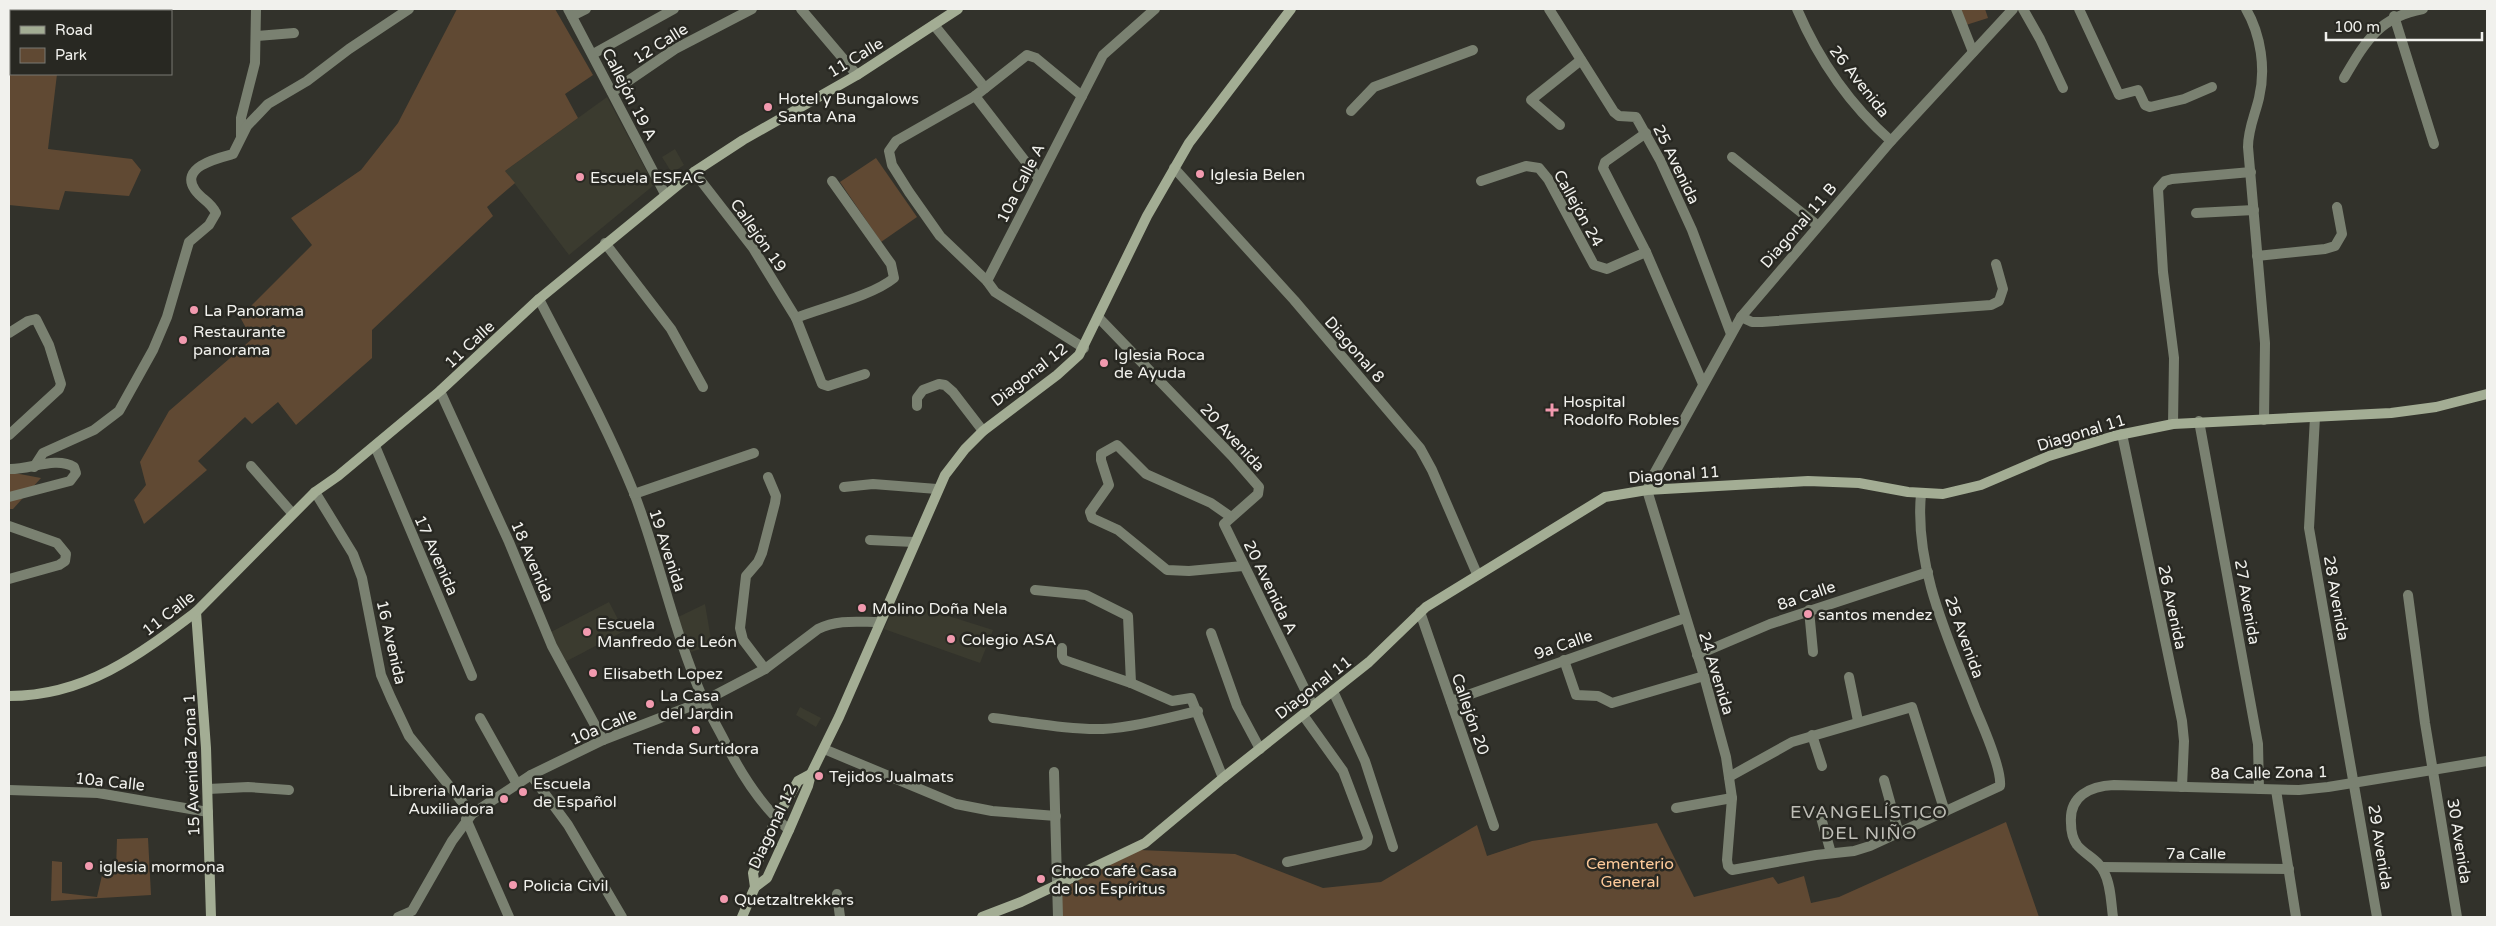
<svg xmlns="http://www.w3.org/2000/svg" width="2496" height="926" viewBox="0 0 2496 926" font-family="'Varela Round',sans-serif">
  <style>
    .built { fill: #3b3b2f }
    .green { fill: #604933 }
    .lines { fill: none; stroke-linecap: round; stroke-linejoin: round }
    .street { stroke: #7a8171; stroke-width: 10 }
    .secondary { stroke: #a3ad94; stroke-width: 10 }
    .poi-dot { fill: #f29aaf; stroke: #282822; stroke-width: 2 }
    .labels { text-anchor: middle; stroke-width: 5; stroke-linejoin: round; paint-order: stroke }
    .street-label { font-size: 16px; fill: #f1f1ed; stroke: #282822 }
    .poi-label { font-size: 16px; fill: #f1f1ed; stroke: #282822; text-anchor: start }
    .park-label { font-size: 16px; fill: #fdca9a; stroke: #282822 }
    .neighbourhood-label { font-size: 18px; letter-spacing: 1px; fill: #bfbeb7; stroke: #282822 }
  </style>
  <rect width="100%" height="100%" fill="#32322b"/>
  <g class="built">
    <path d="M607 97 654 185 569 255 505 171Z"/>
    <path d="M675 149 684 165 672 173 662 157Z"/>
    <path d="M898 600 993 630 980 663 884 629Z"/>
    <path d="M609 602 624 631 565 662 549 633Z"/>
    <path d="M705 604 712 645 691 652 674 619Z"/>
    <path d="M800 707 821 718 816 727 796 715Z"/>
  </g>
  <g class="green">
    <path d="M9 9H21L22 11H11V74H57L48 149 132 159 141 170 129 196 65 191 59 210 9 205Z"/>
    <path d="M457 9H555L593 75 565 94 578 118 505 171 515 183 487 207 493 216 372 330V358L296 425 278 402 252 424 245 417 198 461 207 470 144 524 134 500 146 485 140 462 169 411 252 339 240 317 312 245 291 218 361 170 398 123Z"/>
    <path d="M1960 9H1985L1988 18 1966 25Z"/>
    <path d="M876 158 917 217 881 242 840 182Z"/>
    <path d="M9 472 41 478 13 509H9Z"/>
    <path d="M2006 822 2039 917H1059V890L1140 850 1235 854 1323 888 1381 882 1477 825 1487 856 1532 841 1657 823 1694 897 1773 877 1778 884 1804 876 1811 903 1839 897Z"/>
    <path d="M148 838 151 895 51 901 52 861 62 862V893L97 897 103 871 116 870 117 839Z"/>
  </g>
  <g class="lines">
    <g class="street">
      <path d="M568 9 665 194"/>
      <path d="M801 9 857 75"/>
      <path d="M1549 9 1614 112 1619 116 1636 117 1660 160 1692 230 1731 334"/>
      <path d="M1797 9C1818 58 1850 105 1891 141"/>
      <path d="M1956 9 1973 52"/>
      <path d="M2023 9 2040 39 2063 88"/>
      <path d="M2079 9 2119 95 2138 90 2145 105 2150 107 2184 99 2212 87"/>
      <path d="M2246 9C2261 35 2266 69 2259 98 2255 115 2248 129 2248 147L2265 343 2264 420"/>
      <path d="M572 16 586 9"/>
      <path d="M2394 16 2434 144"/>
      <path d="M934 25 985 88"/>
      <path d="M257 36 294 33"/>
      <path d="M593 54 674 9"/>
      <path d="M2344 78C2366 41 2379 17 2423 9"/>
      <path d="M612 92 675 49 752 9"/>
      <path d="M975 96 1039 179"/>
      <path d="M1082 96 1036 58 1027 55 975 96 896 141 889 151 892 165 909 192 940 236 987 281 995 292 1084 348"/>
      <path d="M1351 111 1374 87 1473 50"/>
      <path d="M1560 125 1531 100 1581 60"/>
      <path d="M1646 133 1605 162 1603 168 1646 252 1703 384"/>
      <path d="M241 136V118L255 63 256 9"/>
      <path d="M1732 157 1817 225"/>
      <path d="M1174 168 1294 300 1420 448 1432 470 1477 574"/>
      <path d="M694 172 753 248 796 318 822 384 828 386 865 374"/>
      <path d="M1481 181 1526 166 1539 168 1548 179 1594 265 1607 269 1646 252"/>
      <path d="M2196 213 2254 210"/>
      <path d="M605 243 671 329 703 387"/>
      <path d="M2257 256 2325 249 2335 246 2342 234 2337 207"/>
      <path d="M987 281 1103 55 1155 9"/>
      <path d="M539 299C572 363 607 426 634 493 660 561 674 634 704 701 710 715 718 728 725 742 741 774 761 806 789 830"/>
      <path d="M1098 317 1232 456 1259 487 1258 494 1224 524 1313 706"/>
      <path d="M1741 317 1752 322H1762L1991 305 1999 301 2003 289 1996 264"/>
      <path d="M796 318C824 307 872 296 894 278L891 264 832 181"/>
      <path d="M9 333 28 321 36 319 49 345 61 384 59 389 9 435"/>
      <path d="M440 391 509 542 552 646 603 740"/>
      <path d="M917 406V398L923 390 939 384 945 385 953 392 983 431"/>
      <path d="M2315 417 2309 528 2377 917"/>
      <path d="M2199 421 2258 744 2259 789"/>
      <path d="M2173 424 2174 358 2163 272 2158 189 2165 181 2172 179 2251 172"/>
      <path d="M2122 434 2182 721 2184 741 2182 787"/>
      <path d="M375 446 472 676"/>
      <path d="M251 466 292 513"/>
      <path d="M34 467 43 453 94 430 119 411 153 350 167 317 189 242 209 225 216 213C210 201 202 200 195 190 179 167 218 158 233 154L247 126 268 104 307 81 349 49 409 9"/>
      <path d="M9 469C29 470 56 456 74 467L76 473 70 481 9 497"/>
      <path d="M844 487 873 484 937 489"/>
      <path d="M315 492 353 554 362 578 381 675 391 698 409 736 472 814"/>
      <path d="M634 494 754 453"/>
      <path d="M1921 494C1914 569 1950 642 1976 710 1983 726 2002 770 2000 786L1870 846 1854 851 1816 855 1732 870 1728 866 1727 860 1732 798 1726 757 1704 676 1647 490 1654 474 1741 317 1891 141 2013 9"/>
      <path d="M1231 517 1211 503 1146 474 1117 445 1101 454V460L1109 485 1090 512 1092 518 1118 530 1167 570 1189 571 1243 566"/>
      <path d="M9 526 57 543 66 554 65 561 59 565 9 579"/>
      <path d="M870 540 914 542"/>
      <path d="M1035 590 1086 595 1128 616 1131 683"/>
      <path d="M2408 595 2425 723 2457 917"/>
      <path d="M1809 610 1813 652"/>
      <path d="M1420 612 1494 826"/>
      <path d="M1211 633 1237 706 1260 749"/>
      <path d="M1062 648V656L1064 660 1131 683 1172 701 1191 698 1223 778"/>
      <path d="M1697 655 1770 624 1928 572"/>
      <path d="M1564 660 1576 695 1598 696 1612 703 1704 676"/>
      <path d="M765 669 743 640 740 628 746 576 758 562 762 553 775 503 776 496 768 477"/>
      <path d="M1849 677 1858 721"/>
      <path d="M1333 691 1365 761 1393 847"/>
      <path d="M1451 701 1685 618"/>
      <path d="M480 718 517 784"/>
      <path d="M993 718C1029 722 1067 730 1103 729 1135 727 1167 718 1198 711"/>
      <path d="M1812 735 1822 766"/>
      <path d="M824 749 956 804 992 811 1056 816"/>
      <path d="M1054 772 1058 917"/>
      <path d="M531 775 568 825 622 917"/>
      <path d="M1729 777 1792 742 1912 707 1945 812"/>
      <path d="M1884 780 1899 834"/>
      <path d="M208 789 248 787 289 790"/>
      <path d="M9 790 98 793 208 812"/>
      <path d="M2276 790 2296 917"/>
      <path d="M1676 808 1732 798"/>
      <path d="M1820 814 1831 853"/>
      <path d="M466 819 509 917"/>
      <path d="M1287 862 1363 845 1367 842 1368 837 1343 771 1303 715"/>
      <path d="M2102 867 2289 869"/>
      <path d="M837 894 840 917"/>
      <path d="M398 917 412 911 452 841 472 814 531 775 603 740 704 701 765 669 818 629C838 619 858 622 879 622"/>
      <path d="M2113 917C2111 903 2111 885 2104 872 2099 860 2085 855 2077 845 2072 838 2071 831 2071 823 2069 796 2090 786 2114 785L2299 790 2328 787 2487 761"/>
    </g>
    <g class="secondary">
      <path d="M196 612 206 748 211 917"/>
      <path d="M9 696C85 696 138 656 196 612L315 492 338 476 440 391 539 299 694 172 743 140 857 75 958 9"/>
      <path d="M755 887 767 878 789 830 808 786 811 774 839 717 945 475 965 449 983 431 1057 375 1079 355 1147 216 1189 143 1291 9"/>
      <path d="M742 917 755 887 753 873 776 819 798 781 811 774"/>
      <path d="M982 917 1021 902 1145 843 1223 778 1369 662 1426 607 1605 497 1647 490 1808 481 1859 483 1908 492 1943 494 1981 485 2049 456 2114 436 2173 424 2391 413 2436 407 2487 394"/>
    </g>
  </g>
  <g class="poi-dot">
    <circle cx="768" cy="107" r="5"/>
    <circle cx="1200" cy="174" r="5"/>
    <circle cx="580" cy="177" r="5"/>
    <circle cx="194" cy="310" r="5"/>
    <circle cx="183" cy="340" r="5"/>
    <circle cx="1104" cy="363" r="5"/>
    <path d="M1549.5 402.5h5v5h5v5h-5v5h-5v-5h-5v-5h5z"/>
    <circle cx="862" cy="608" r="5"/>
    <circle cx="1808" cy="614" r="5"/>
    <circle cx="587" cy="632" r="5"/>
    <circle cx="951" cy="639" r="5"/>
    <circle cx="593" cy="673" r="5"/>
    <circle cx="650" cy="704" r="5"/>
    <circle cx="696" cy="730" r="5"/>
    <circle cx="819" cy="776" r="5"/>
    <circle cx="523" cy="792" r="5"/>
    <circle cx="504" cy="799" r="5"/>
    <circle cx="89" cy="866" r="5"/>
    <circle cx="1041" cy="879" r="5"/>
    <circle cx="513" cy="885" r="5"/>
    <circle cx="724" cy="899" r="5"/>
  </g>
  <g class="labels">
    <g class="street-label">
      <text transform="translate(660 43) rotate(-32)" y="6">12 Calle</text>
      <text transform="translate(855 57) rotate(-31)" y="6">11 Calle</text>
      <text transform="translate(1860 81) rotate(52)" y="6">26 Avenida</text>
      <text transform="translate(630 94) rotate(63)" y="6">Callejón 19 A</text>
      <text transform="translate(1677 164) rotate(64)" y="6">25 Avenida</text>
      <text transform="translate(1020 183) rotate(-63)" y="6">10a Calle A</text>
      <text transform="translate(1579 208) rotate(61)" y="6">Callejón 24</text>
      <text transform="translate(1798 225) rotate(-49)" y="6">Diagonal 11 B</text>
      <text transform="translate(759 235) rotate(55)" y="6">Callejón 19</text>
      <text transform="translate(469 344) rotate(-43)" y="6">11 Calle</text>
      <text transform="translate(1355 349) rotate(49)" y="6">Diagonal 8</text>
      <text transform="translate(1029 374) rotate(-38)" y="6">Diagonal 12</text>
      <text transform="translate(2081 432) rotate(-17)" y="6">Diagonal 11</text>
      <text transform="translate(1233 437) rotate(47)" y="6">20 Avenida</text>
      <text transform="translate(1674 474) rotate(-4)" y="6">Diagonal 11</text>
      <text transform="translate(668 550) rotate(72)" y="6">19 Avenida</text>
      <text transform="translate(437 555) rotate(66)" y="6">17 Avenida</text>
      <text transform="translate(533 561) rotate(67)" y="6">18 Avenida</text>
      <text transform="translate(1271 587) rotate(64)" y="6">20 Avenida A</text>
      <text transform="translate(1806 595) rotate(-19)" y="6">8a Calle</text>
      <text transform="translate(2337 598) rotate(80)" y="6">28 Avenida</text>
      <text transform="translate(2248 602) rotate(80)" y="6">27 Avenida</text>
      <text transform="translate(2173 607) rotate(78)" y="6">26 Avenida</text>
      <text transform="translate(168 613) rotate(-38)" y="6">11 Calle</text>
      <text transform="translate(1965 637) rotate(70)" y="6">25 Avenida</text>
      <text transform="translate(392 642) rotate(77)" y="6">16 Avenida</text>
      <text transform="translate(1563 644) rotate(-19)" y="6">9a Calle</text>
      <text transform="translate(1717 673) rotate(73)" y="6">24 Avenida</text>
      <text transform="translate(1313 687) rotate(-38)" y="6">Diagonal 11</text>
      <text transform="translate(1471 714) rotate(71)" y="6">Callejón 20</text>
      <text transform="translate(603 726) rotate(-23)" y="6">10a Calle</text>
      <text transform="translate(191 765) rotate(-92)" y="6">15 Avenida Zona 1</text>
      <text transform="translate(2269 772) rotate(-1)" y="6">8a Calle Zona 1</text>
      <text transform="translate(110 781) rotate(6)" y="6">10a Calle</text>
      <text transform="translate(772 826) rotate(-65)" y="6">Diagonal 12</text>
      <text transform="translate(2460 841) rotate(81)" y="6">30 Avenida</text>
      <text transform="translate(2381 847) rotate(81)" y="6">29 Avenida</text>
      <text x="2196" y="859">7a Calle</text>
    </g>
    <g class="poi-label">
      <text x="778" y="104">Hotel y Bungalows<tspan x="778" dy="18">Santa Ana</tspan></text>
      <text x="1210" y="180">Iglesia Belen</text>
      <text x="590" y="183">Escuela ESFAC</text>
      <text x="204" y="316">La Panorama</text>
      <text x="193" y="337">Restaurante<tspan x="193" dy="18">panorama</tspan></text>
      <text x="1114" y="360">Iglesia Roca<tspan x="1114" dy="18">de Ayuda</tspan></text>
      <text x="1563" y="407">Hospital<tspan x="1563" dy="18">Rodolfo Robles</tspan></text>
      <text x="872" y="614">Molino Doña Nela</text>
      <text x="1818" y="620">santos mendez</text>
      <text x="597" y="629">Escuela<tspan x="597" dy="18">Manfredo de León</tspan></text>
      <text x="961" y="645">Colegio ASA</text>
      <text x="603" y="679">Elisabeth Lopez</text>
      <text x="660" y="701">La Casa<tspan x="660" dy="18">del Jardin</tspan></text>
      <text x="696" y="754" text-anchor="middle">Tienda Surtidora</text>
      <text x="829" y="782">Tejidos Jualmats</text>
      <text x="533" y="789">Escuela<tspan x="533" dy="18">de Español</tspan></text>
      <text x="494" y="796" text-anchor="end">Libreria Maria<tspan x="494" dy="18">Auxiliadora</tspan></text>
      <text x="99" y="872">iglesia mormona</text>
      <text x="1051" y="876">Choco café Casa<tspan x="1051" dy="18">de los Espíritus</tspan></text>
      <text x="523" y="891">Policia Civil</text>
      <text x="734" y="905">Quetzaltrekkers</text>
    </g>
    <g class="park-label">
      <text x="1630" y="869">Cementerio<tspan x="1630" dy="18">General</tspan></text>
    </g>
    <g class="neighbourhood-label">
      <text x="1869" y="818">EVANGELÍSTICO<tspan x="1869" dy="21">DEL NIÑO</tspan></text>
    </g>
  </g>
  <rect width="2496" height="926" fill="none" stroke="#f1f1ed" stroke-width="20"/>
  <rect x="10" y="10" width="162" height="65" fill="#282822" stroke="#787873"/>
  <rect x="20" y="26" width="25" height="8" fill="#a3ad94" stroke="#787873"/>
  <text x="55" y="35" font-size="15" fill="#f1f1ed">Road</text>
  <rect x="20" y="48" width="25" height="15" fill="#604933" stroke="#787873"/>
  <text x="55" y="60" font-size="15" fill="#f1f1ed">Park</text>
  <path d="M2326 32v8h156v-8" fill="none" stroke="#f1f1ed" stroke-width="2.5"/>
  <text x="2334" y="32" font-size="15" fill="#f1f1ed" stroke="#282822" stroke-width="4" paint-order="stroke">100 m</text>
</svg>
